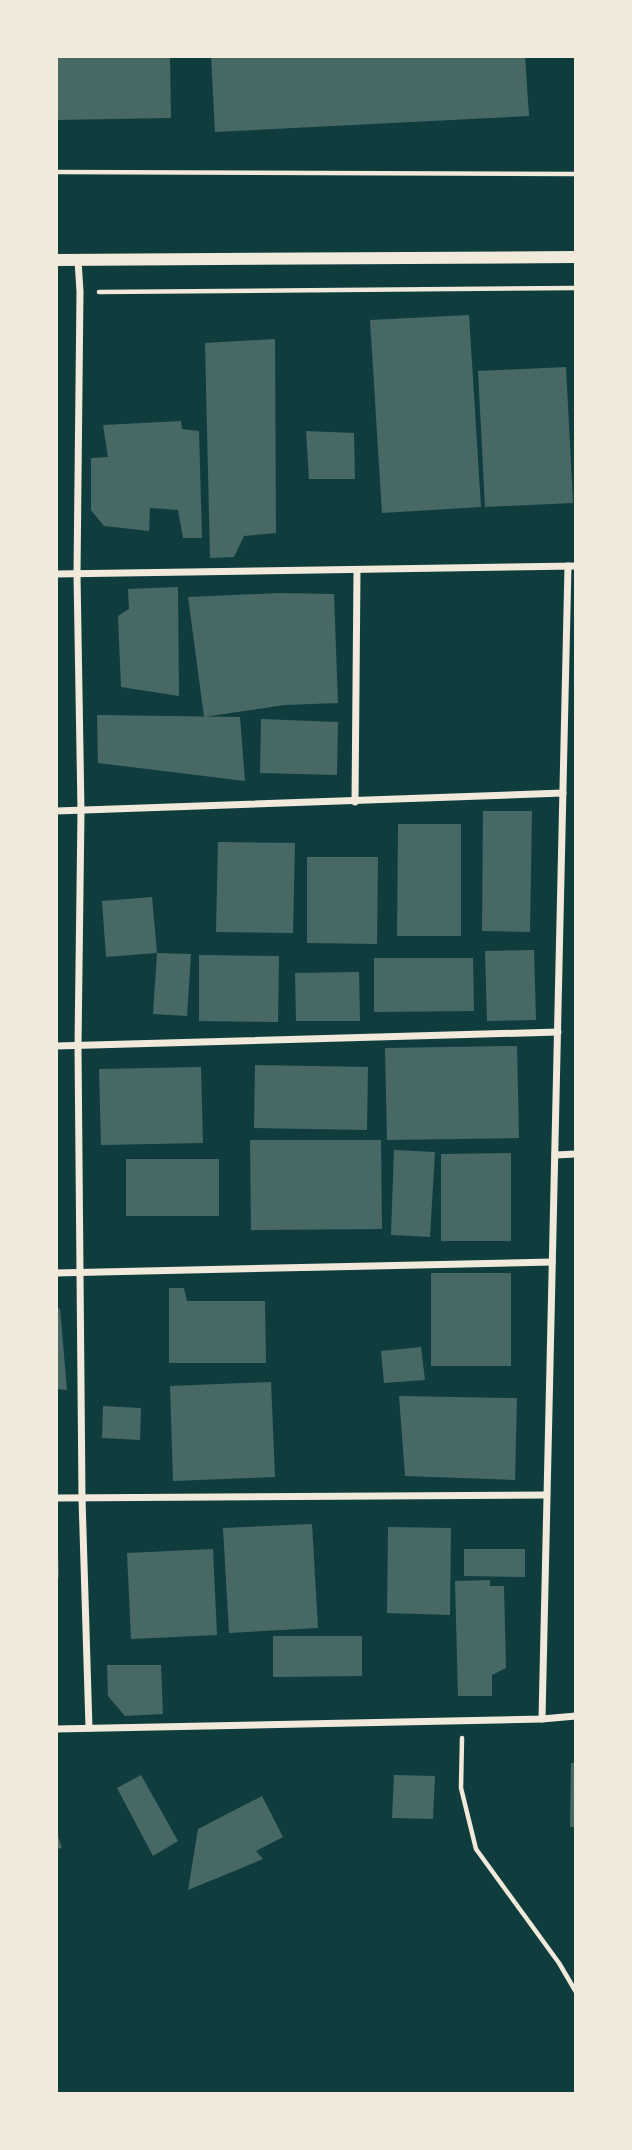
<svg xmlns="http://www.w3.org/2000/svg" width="632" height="2150" viewBox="0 0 632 2150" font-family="Signika,sans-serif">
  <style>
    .building { fill: #486865 }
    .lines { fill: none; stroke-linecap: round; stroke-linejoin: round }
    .path { stroke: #f1e9da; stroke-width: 4.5 }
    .minor { stroke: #f1e9da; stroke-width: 7 }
    .tertiary { stroke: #f1e9da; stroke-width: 12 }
  </style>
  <rect width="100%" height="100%" fill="#0f3d3e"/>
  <g class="building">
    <path d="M56 56H170L171 118 56 120Z"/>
    <path d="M211 56H525L529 116 215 132Z"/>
    <path d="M469 315 481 507 382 513 370 320Z"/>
    <path d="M275 339 276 533 244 536 234 557 210 558 205 343Z"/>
    <path d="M566 367 573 503 485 507 478 371Z"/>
    <path d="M181 421 182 429 199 431 202 538H183L178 510 150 508 149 531 104 526 91 510V458L108 457 103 425Z"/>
    <path d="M306 431 354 433 355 479H309Z"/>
    <path d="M178 587 179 696 121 687 118 616 129 609 128 589Z"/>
    <path d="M280 593 334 594 338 703 285 705 204 717 188 597Z"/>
    <path d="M97 715 240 717 245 781 98 763Z"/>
    <path d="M261 719 338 722 337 775 260 773Z"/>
    <path d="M483 811H532L530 932 482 931Z"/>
    <path d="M398 824H461V936H397Z"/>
    <path d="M218 842 295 843 293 933 216 932Z"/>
    <path d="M307 857H378L377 944 307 943Z"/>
    <path d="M152 897 157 953 191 954 187 1016 153 1014 157 953 106 957 102 901Z"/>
    <path d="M534 950 536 1020 487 1021 485 951Z"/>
    <path d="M199 955 279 956 278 1022 199 1021Z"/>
    <path d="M374 958H473L474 1011 374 1012Z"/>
    <path d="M359 972 360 1021H296L295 973Z"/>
    <path d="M517 1046 519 1138 387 1140 385 1048Z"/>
    <path d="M255 1065 368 1067 367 1130 254 1128Z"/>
    <path d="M201 1067 203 1143 101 1145 99 1069Z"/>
    <path d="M250 1140H381L382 1229 251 1230Z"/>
    <path d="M394 1150 435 1152 430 1237 391 1235Z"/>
    <path d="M511 1153V1241H441V1154Z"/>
    <rect x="126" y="1159" width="93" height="57"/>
    <rect x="431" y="1273" width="80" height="93"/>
    <path d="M169 1288H184L187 1301H265L266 1363H169Z"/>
    <path d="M56 1307 60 1309 67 1390 56 1389Z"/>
    <path d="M421 1347 425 1380 384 1383 381 1351Z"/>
    <path d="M271 1382 275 1477 173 1481 170 1386Z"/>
    <path d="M399 1396 517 1398 515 1480 405 1476Z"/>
    <path d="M103 1406 141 1408 140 1440 102 1438Z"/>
    <path d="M312 1524 318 1628 229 1633 223 1528Z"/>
    <path d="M388 1527 451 1528 450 1615 387 1613Z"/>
    <path d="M213 1549 217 1635 131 1639 127 1553Z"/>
    <path d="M464 1549H525V1577L464 1576Z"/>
    <path d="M56 1551H58L59 1577H56Z"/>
    <path d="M490 1580V1586H504L506 1668 492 1675V1696H458L455 1581Z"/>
    <path d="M273 1636H362V1676L273 1677Z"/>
    <path d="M107 1665H161L163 1714 125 1716 108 1696Z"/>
    <path d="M571 1763H576V1827H570Z"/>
    <path d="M141 1775 178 1841 153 1856 117 1788Z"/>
    <path d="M394 1775 435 1776 433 1819 392 1818Z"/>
    <path d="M262 1796 283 1837 256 1851 263 1859 188 1890 198 1829Z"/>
    <path d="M56 1830 62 1848 56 1849Z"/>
  </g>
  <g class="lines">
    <g class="path">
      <path d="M56 172 576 174"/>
      <path d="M99 292 576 288"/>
      <path d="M462 1738 461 1788 476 1849 559 1963 576 1992"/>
    </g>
    <g class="minor">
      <path d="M78 260 80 292 77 574 81 811 78 1046 82 1498 89 1728"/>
      <path d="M56 574 576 566"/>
      <path d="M355 802 357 571"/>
      <path d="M56 811 563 793"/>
      <path d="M56 1046 558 1032"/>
      <path d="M555 1155 576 1154"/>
      <path d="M56 1273 552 1262"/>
      <path d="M56 1498 546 1495"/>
      <path d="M542 1719 568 566"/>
      <path d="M56 1729 542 1719 576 1716"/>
    </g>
    <path class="tertiary" d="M56 260 576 257"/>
  </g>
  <rect width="632" height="2150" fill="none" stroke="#f1e9da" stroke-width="116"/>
</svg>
